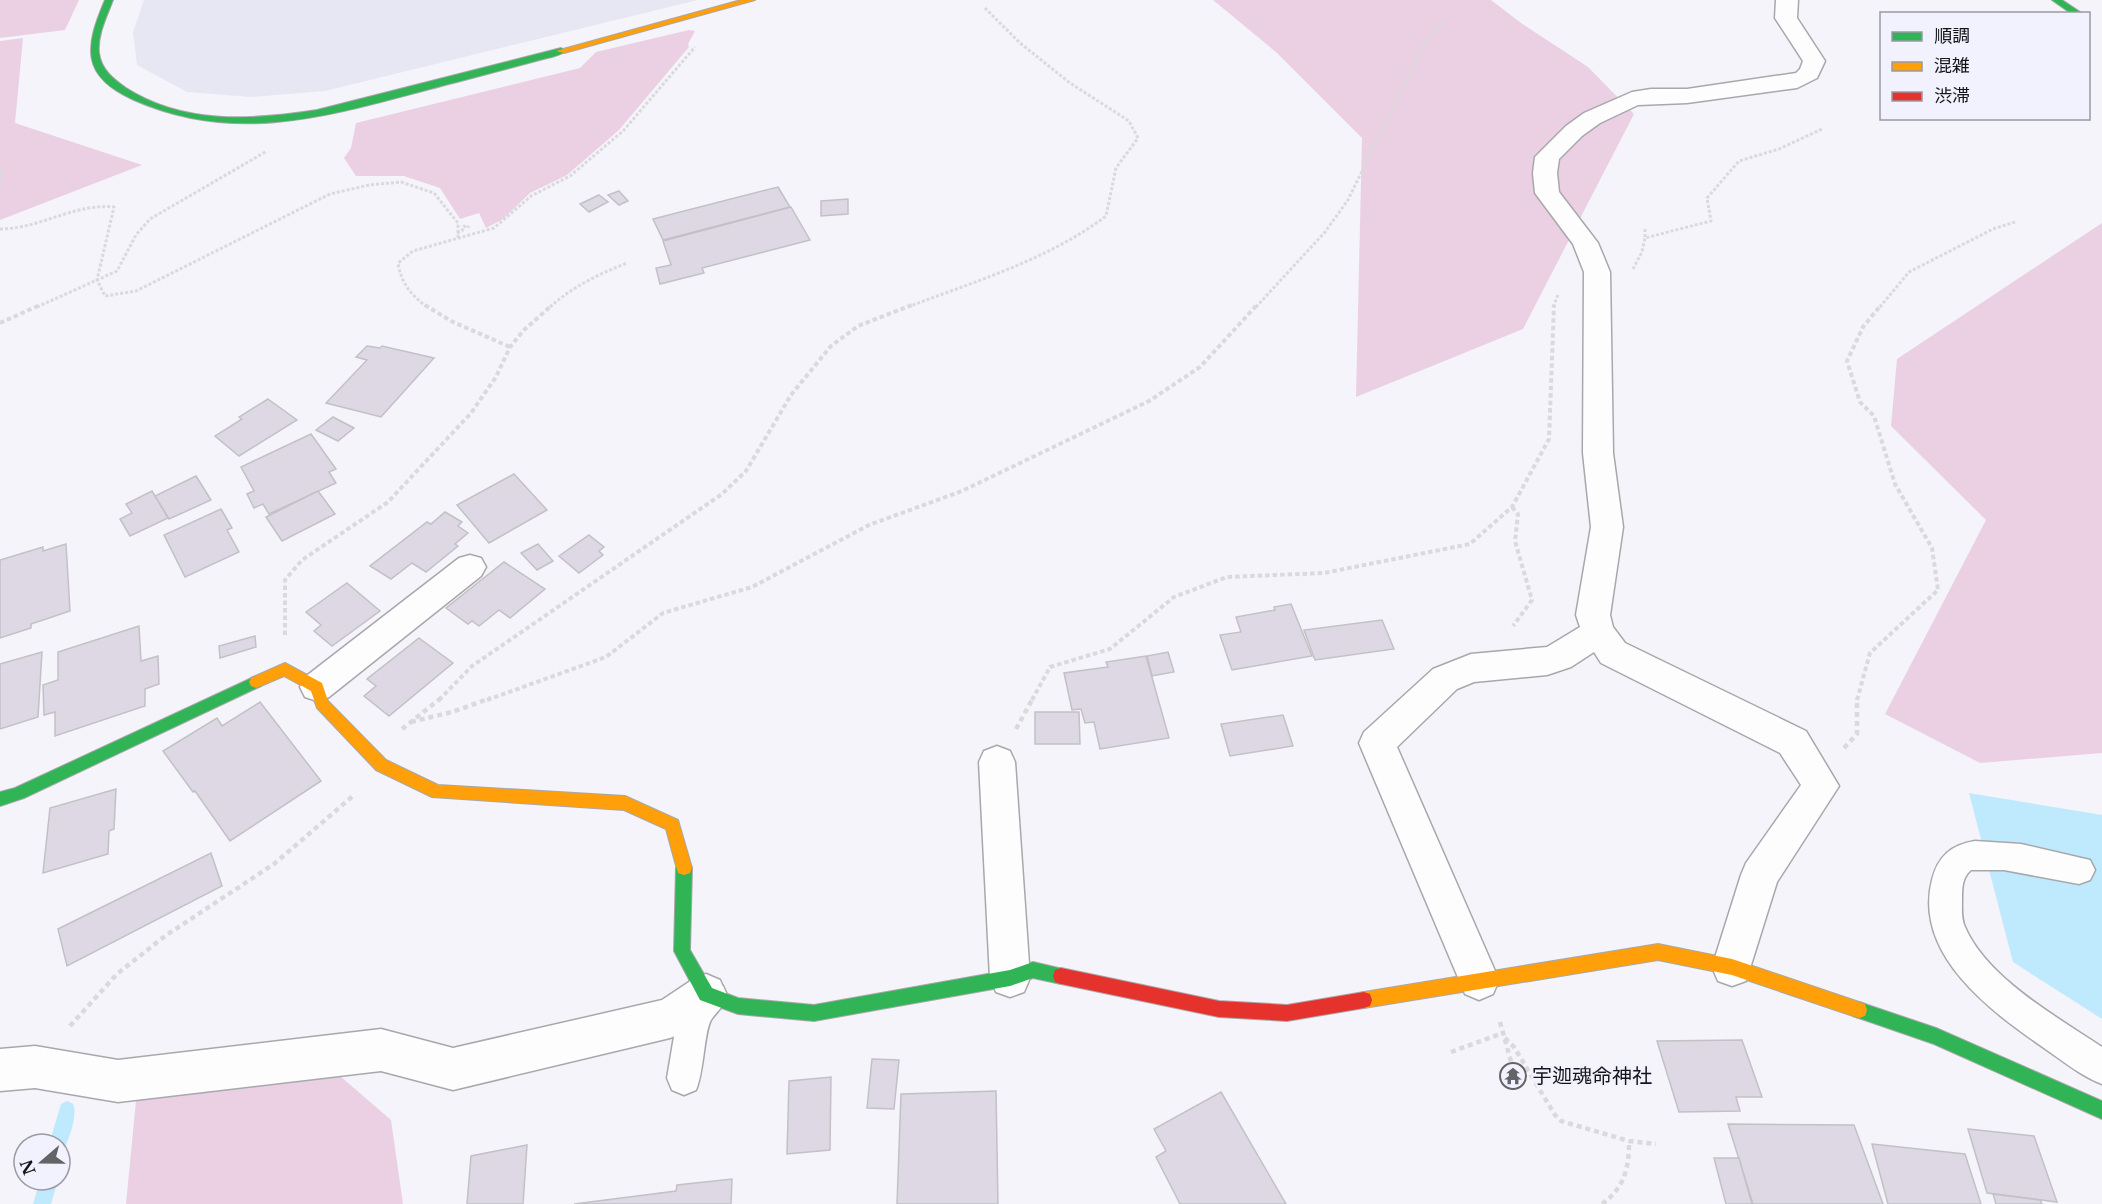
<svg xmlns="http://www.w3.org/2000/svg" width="2102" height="1204" viewBox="0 0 2102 1204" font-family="'Libre Baskerville','Noto Sans JP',serif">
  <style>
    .built { fill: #e7e7f4 }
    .green { fill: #ebd0e4 }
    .water { fill: #bfe9fd }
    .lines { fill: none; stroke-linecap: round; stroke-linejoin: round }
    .stream { fill: #bfe9fd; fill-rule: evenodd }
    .building { fill: #ddd8e4; stroke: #c2c1c6; stroke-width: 1.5 }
    .lane-casing { stroke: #a8a8ac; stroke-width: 3 }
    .street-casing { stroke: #a8a8ac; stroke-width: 3 }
    .fast-casing { stroke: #a8a8ac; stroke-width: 2 }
    .slow-casing { stroke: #a8a8ac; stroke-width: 2 }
    .jam-casing { stroke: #a8a8ac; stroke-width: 2 }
    .path-far2 { stroke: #dadadc; stroke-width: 3; stroke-dasharray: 3 2; stroke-linecap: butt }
    .path-far1 { stroke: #dadadc; stroke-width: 4; stroke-dasharray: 4.5 3; stroke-linecap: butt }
    .path { stroke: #dadadc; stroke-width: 4.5; stroke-dasharray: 5 4; stroke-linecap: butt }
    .lane { fill: #fdfdfe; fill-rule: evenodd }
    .street { fill: #fdfdfe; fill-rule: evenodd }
    .fast { fill: #30b455; fill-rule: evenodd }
    .slow { fill: #ff9f0a; fill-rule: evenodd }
    .jam { fill: #e5322d; fill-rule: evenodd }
    .labels { text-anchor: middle; stroke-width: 4.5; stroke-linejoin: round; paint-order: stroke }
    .near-poi-label { font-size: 20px; fill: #151519; stroke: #f1f2fd; text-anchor: start }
  </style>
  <rect width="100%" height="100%" fill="#f4f4fa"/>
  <path class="built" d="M144 0H698L325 91 251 97 187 92 137 65 133 32Z"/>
  <g class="green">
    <path d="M0 0H79L65 30 0 38Z"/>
    <path d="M1213 0H1491L1521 23 1588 67 1634 114 1523 329 1356 397 1362 138 1277 53Z"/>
    <path d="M689 30 695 31 688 44 689 47 619 130 567 175 530 193 503 219 486 228 479 213 460 219 440 188 404 176H356L344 158 351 148 356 123 580 68 596 52Z"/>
    <path d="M23 38 15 123 142 165 0 220V41Z"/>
    <path d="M2102 223V753L1980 763 1885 714 1986 520 1891 426 1897 359Z"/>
    <path d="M340 1076 391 1120 403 1204H126L137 1090Z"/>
  </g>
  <path class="water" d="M1969 793 2102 815V1019L2013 962Z"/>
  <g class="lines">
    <g class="stream">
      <path d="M67 1101 73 1104C78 1116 69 1138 64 1150L60 1152V1144H49L61 1104Z"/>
      <path d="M40 1180H58L51 1204H33Z"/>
    </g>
  </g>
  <g class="building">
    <path d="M778 187 790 207 663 240 653 219Z"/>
    <path d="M619 191 628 201 619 205 608 195Z"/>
    <path d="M599 195 608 202 589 212 580 204Z"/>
    <path d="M848 199V214L821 216V201Z"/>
    <path d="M791 207 810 240 702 268 704 273 660 284 656 268 671 265 663 241Z"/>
    <path d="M367 346 380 348 382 346 434 358 381 417 326 403 367 360 356 357Z"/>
    <path d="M268 399 297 420 239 456 215 436 242 419 239 417Z"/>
    <path d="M333 417 354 428 338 441 316 430Z"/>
    <path d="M311 434 336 469 329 472 336 483 269 514 263 504 254 508 247 494 254 491 241 467Z"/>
    <path d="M514 474 547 510 489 543 457 505Z"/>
    <path d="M196 476 211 500 169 519 155 496Z"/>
    <path d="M152 491 168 518 130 536 120 519 132 513 126 504Z"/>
    <path d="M318 491 335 514 282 541 266 517Z"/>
    <path d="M221 509 232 528 227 530 239 552 185 577 164 535Z"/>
    <path d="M445 512 462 522 458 526 468 533 455 544 458 546 426 572 412 563 391 579 370 566 427 522 431 524Z"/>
    <path d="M589 535 604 547 599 551 603 555 579 573 559 556Z"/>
    <path d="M66 544 70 611 31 624V628L0 638V560L43 547V551Z"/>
    <path d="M538 544 553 561 537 570 521 553Z"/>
    <path d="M504 562 545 589 510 618 499 610 479 626 472 621 468 624 446 608Z"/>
    <path d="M347 583 380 611 332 646 314 631 321 625 306 612Z"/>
    <path d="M1291 604 1312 656 1232 670 1220 635 1241 632 1236 617 1275 610 1274 607Z"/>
    <path d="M1382 620 1394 649 1315 660 1304 630Z"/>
    <path d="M139 626 141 661 158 656 159 684 145 689V706L55 736V712L44 715 43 685 58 680V652Z"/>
    <path d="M255 636 256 647 220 658 219 646Z"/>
    <path d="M419 638 453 663 389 716 364 696 376 686 367 679Z"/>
    <path d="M42 652 38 717 0 729V664Z"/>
    <path d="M1168 652 1174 672 1152 676 1147 656Z"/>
    <path d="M1146 656 1169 738 1100 749 1094 722 1085 723 1081 709 1072 710 1064 673 1108 667 1106 662Z"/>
    <path d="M260 702 321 781 230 841 195 791 193 792 163 751 217 718 222 726Z"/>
    <path d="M1035 712H1079L1080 744H1035Z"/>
    <path d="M1283 715 1293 746 1230 756 1221 724Z"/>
    <path d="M116 789 114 829 109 831 108 854 43 873 50 808Z"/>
    <path d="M211 853 222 886 67 966 58 929Z"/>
    <path d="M1742 1040 1762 1097H1736L1740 1111 1679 1112 1657 1041Z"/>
    <path d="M872 1059 899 1060 894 1109 867 1108Z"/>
    <path d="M1519 1069 1523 1081 1508 1082 1504 1070Z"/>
    <path d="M831 1077 830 1150 787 1154 789 1081Z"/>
    <path d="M996 1091 998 1204H897L901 1094Z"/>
    <path d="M1221 1092 1286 1204H1180L1156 1157 1166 1151 1154 1129Z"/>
    <path d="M1728 1124 1854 1125 1883 1204H1753Z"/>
    <path d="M1968 1129 2034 1136 2057 1202 1987 1193Z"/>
    <path d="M1872 1144 1965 1154 1981 1204H1888Z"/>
    <path d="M527 1145 523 1204H467L471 1156Z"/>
    <path d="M1714 1158H1739L1752 1204H1726Z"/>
    <path d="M732 1179 731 1204H574L676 1191 677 1185Z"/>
    <path d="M1993 1194 2040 1200 2042 1204H1996Z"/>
  </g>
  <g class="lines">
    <defs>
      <g id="lane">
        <path d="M1975 841 2021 844 2090 860 2095 870 2090 880 2079 884 2004 870H1971C1962 878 1962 888 1962 899 1962 908 1961 919 1965 927 1987 978 2057 1017 2102 1047V1084C2081 1076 2063 1061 2044 1048 1992 1012 1913 955 1932 880 1938 856 1951 845 1975 841Z"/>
        <path d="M711 981 723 986 728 997C723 1007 717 1011 711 1020 704 1032 704 1072 696 1090L684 1095 672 1090 667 1078 678 1013 683 1001 699 986Z"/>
      </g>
      <g id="street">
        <path d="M1776 0H1798L1797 18 1825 61 1817 78 1797 88 1687 103 1638 105 1600 123 1582 136 1559 159 1557 173 1559 192 1598 243 1610 272 1613 453 1623 527 1610 615 1613 627 1625 643 1806 731 1839 786 1777 882 1746 981 1732 986 1718 981 1712 967 1741 875 1746 863 1801 785 1780 753 1601 663 1594 652 1571 667 1547 675 1474 682 1457 689 1397 747 1499 980 1493 994 1479 1000 1465 994 1359 743 1364 732 1433 669 1471 654 1547 647 1580 627 1576 615 1591 527 1583 453 1584 272 1573 244 1535 193 1533 173 1535 157 1566 126 1584 113 1632 92 1651 89H1687L1796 73 1800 69 1803 61 1775 18Z"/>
        <path d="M470 555 481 558 486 567 481 576 329 697 317 701 305 697 300 687 305 677 459 558Z"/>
        <path d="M997 746 1010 751 1015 762 1030 978 1024 992 1010 997 996 992 990 978 979 762 984 751Z"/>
        <path d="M706 974 720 980 726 994 720 1008 685 1032 670 1038 453 1090 381 1071 118 1102 35 1088 0 1091V1049L35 1046 118 1060 381 1029 453 1048 662 1000 692 980Z"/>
      </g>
      <g id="fast">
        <path d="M105 0H113C107 16 97 35 99 53 101 69 113 79 126 88 184 125 253 120 317 110L561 48 566 51C558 57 545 58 536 61 510 68 483 75 457 82 346 110 245 149 134 100 80 76 85 47 105 0Z"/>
        <path d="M2052 0H2062L2083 14H2072Z"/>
        <path d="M256 676 261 678 263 682 261 686 24 798 0 806V792L15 788Z"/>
        <path d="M684 861 690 863 692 868 690 950 712 988 738 998 814 1005 1010 970 1033 962 1067 970 1069 976 1067 982 1061 984 1033 978 1010 986 814 1021 738 1014 700 1000 674 951 676 868 678 863Z"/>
        <path d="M1859 1002 1936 1028 2102 1101V1119L1934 1044 1853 1016 1851 1010 1853 1004Z"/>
      </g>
      <g id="slow">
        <path d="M741 0H755L564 53 556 51Z"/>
        <path d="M285 663 322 683 328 701 386 760 438 785 625 796 678 820 692 868 690 873 684 875 678 873 666 829 624 810 432 797 376 770 317 708 311 691 284 676 256 688 251 686 249 682 251 678Z"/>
        <path d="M1658 944 1732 959 1859 1002 1865 1004 1867 1010 1865 1016 1859 1018 1732 975 1658 960 1364 1008 1358 1006 1356 1000 1358 994 1364 992Z"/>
      </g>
      <path id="jam" d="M1061 968 1219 1001 1287 1005 1364 992 1370 994 1372 1000 1370 1006 1364 1008 1287 1021 1219 1017 1061 984 1055 982 1053 976 1055 970Z"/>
    </defs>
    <use href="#lane" class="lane-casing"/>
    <use href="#street" class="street-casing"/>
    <use href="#fast" class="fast-casing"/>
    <use href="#slow" class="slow-casing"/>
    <use href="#jam" class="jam-casing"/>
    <g class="path-far2">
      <path d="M0 168 2 173 0 185"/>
      <path d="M0 229C40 229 74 203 114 207L97 280 105 296 136 291 330 194 369 185 401 182 434 193 458 223V238"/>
      <path d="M1645 229V238"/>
      <path d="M457 233 462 231 464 226 467 228 469 226"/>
      <path d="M1633 269 1642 252 1645 238 1711 221 1707 198 1739 161 1779 149 1822 129"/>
      <path d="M37 307 117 271 136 235 150 219 267 151"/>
      <path d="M427 307C411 295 401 283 398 263L413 251 494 228 531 196 570 176 623 131 695 47"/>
      <path d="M550 307C572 287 599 274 627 263"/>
      <path d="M908 307C975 281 1048 260 1106 216L1116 168 1138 138 1129 121 1070 83 1020 43 985 8"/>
      <path d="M1256 307 1325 232 1348 200 1423 45 1444 21"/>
      <path d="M1553 307 1558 295"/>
      <path d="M1880 307 1909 272 1993 229 2015 222"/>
    </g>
    <g class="path-far1">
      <path d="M425 305 451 321 510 347"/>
      <path d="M0 323 40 305"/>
      <path d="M1512 507 1518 514 1515 541 1532 600 1513 626"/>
      <path d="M285 635V580L302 560 388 502 471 413 496 377 510 347 524 330 552 305"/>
      <path d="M439 700 472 666 722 494 746 471 791 395 831 346 858 326 912 305"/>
      <path d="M487 700 606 657 663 613 752 587 869 525 962 491 1149 401 1200 367 1257 305"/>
      <path d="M1032 700 1050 667 1110 649 1174 597 1227 577 1324 573 1470 544 1512 507 1549 439 1554 305"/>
      <path d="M1857 700 1870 653 1938 590 1932 548 1895 484 1874 416 1860 402 1847 361 1863 327 1881 305"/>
    </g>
    <g class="path">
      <path d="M411 722 452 712 491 698"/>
      <path d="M402 729 441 698"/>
      <path d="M1016 729 1033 698"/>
      <path d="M1844 748 1857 734V698"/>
      <path d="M1500 1022 1512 1065"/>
      <path d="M70 1026 117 974 165 936 274 864 354 795"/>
      <path d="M1505 1038 1514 1047 1555 1115 1561 1121 1629 1141 1656 1144"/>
      <path d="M1451 1052 1503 1033"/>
      <path d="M1602 1204C1625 1187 1629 1168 1629 1141"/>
    </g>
    <use href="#lane" class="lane"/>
    <use href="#street" class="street"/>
    <use href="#fast" class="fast"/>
    <use href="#slow" class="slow"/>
    <use href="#jam" class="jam"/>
  </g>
  <defs>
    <symbol id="temple-ring" viewBox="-11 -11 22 22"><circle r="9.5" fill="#f1f2fd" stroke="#636368" stroke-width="1.5"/><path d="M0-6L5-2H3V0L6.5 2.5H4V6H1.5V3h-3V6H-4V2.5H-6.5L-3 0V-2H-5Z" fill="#636368"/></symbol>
  </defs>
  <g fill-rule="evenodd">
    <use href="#temple-ring" x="1498" y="1061" width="30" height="30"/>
  </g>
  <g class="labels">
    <g class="near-poi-label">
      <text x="1532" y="1083">宇迦魂命神社</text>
    </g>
  </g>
  <rect x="1880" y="12" width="210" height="108" fill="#f1f2fd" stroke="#999aa2" stroke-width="1.5"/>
  <rect x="1892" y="32" width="30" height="9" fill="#30b455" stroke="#999aa2" stroke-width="1.5"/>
  <text x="1934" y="42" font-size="18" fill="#151519">順調</text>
  <rect x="1892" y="62" width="30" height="9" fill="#ff9f0a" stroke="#999aa2" stroke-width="1.5"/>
  <text x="1934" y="72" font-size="18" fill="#151519">混雑</text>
  <rect x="1892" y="92" width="30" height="9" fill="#e5322d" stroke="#999aa2" stroke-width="1.5"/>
  <text x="1934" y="102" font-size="18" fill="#151519">渋滞</text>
  <g transform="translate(42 1162) rotate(250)"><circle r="28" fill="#f1f2fd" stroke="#999aa2" stroke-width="1.5"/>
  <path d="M0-4.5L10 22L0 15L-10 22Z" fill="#636368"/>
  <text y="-9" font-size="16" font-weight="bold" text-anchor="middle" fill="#151519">N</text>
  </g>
</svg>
